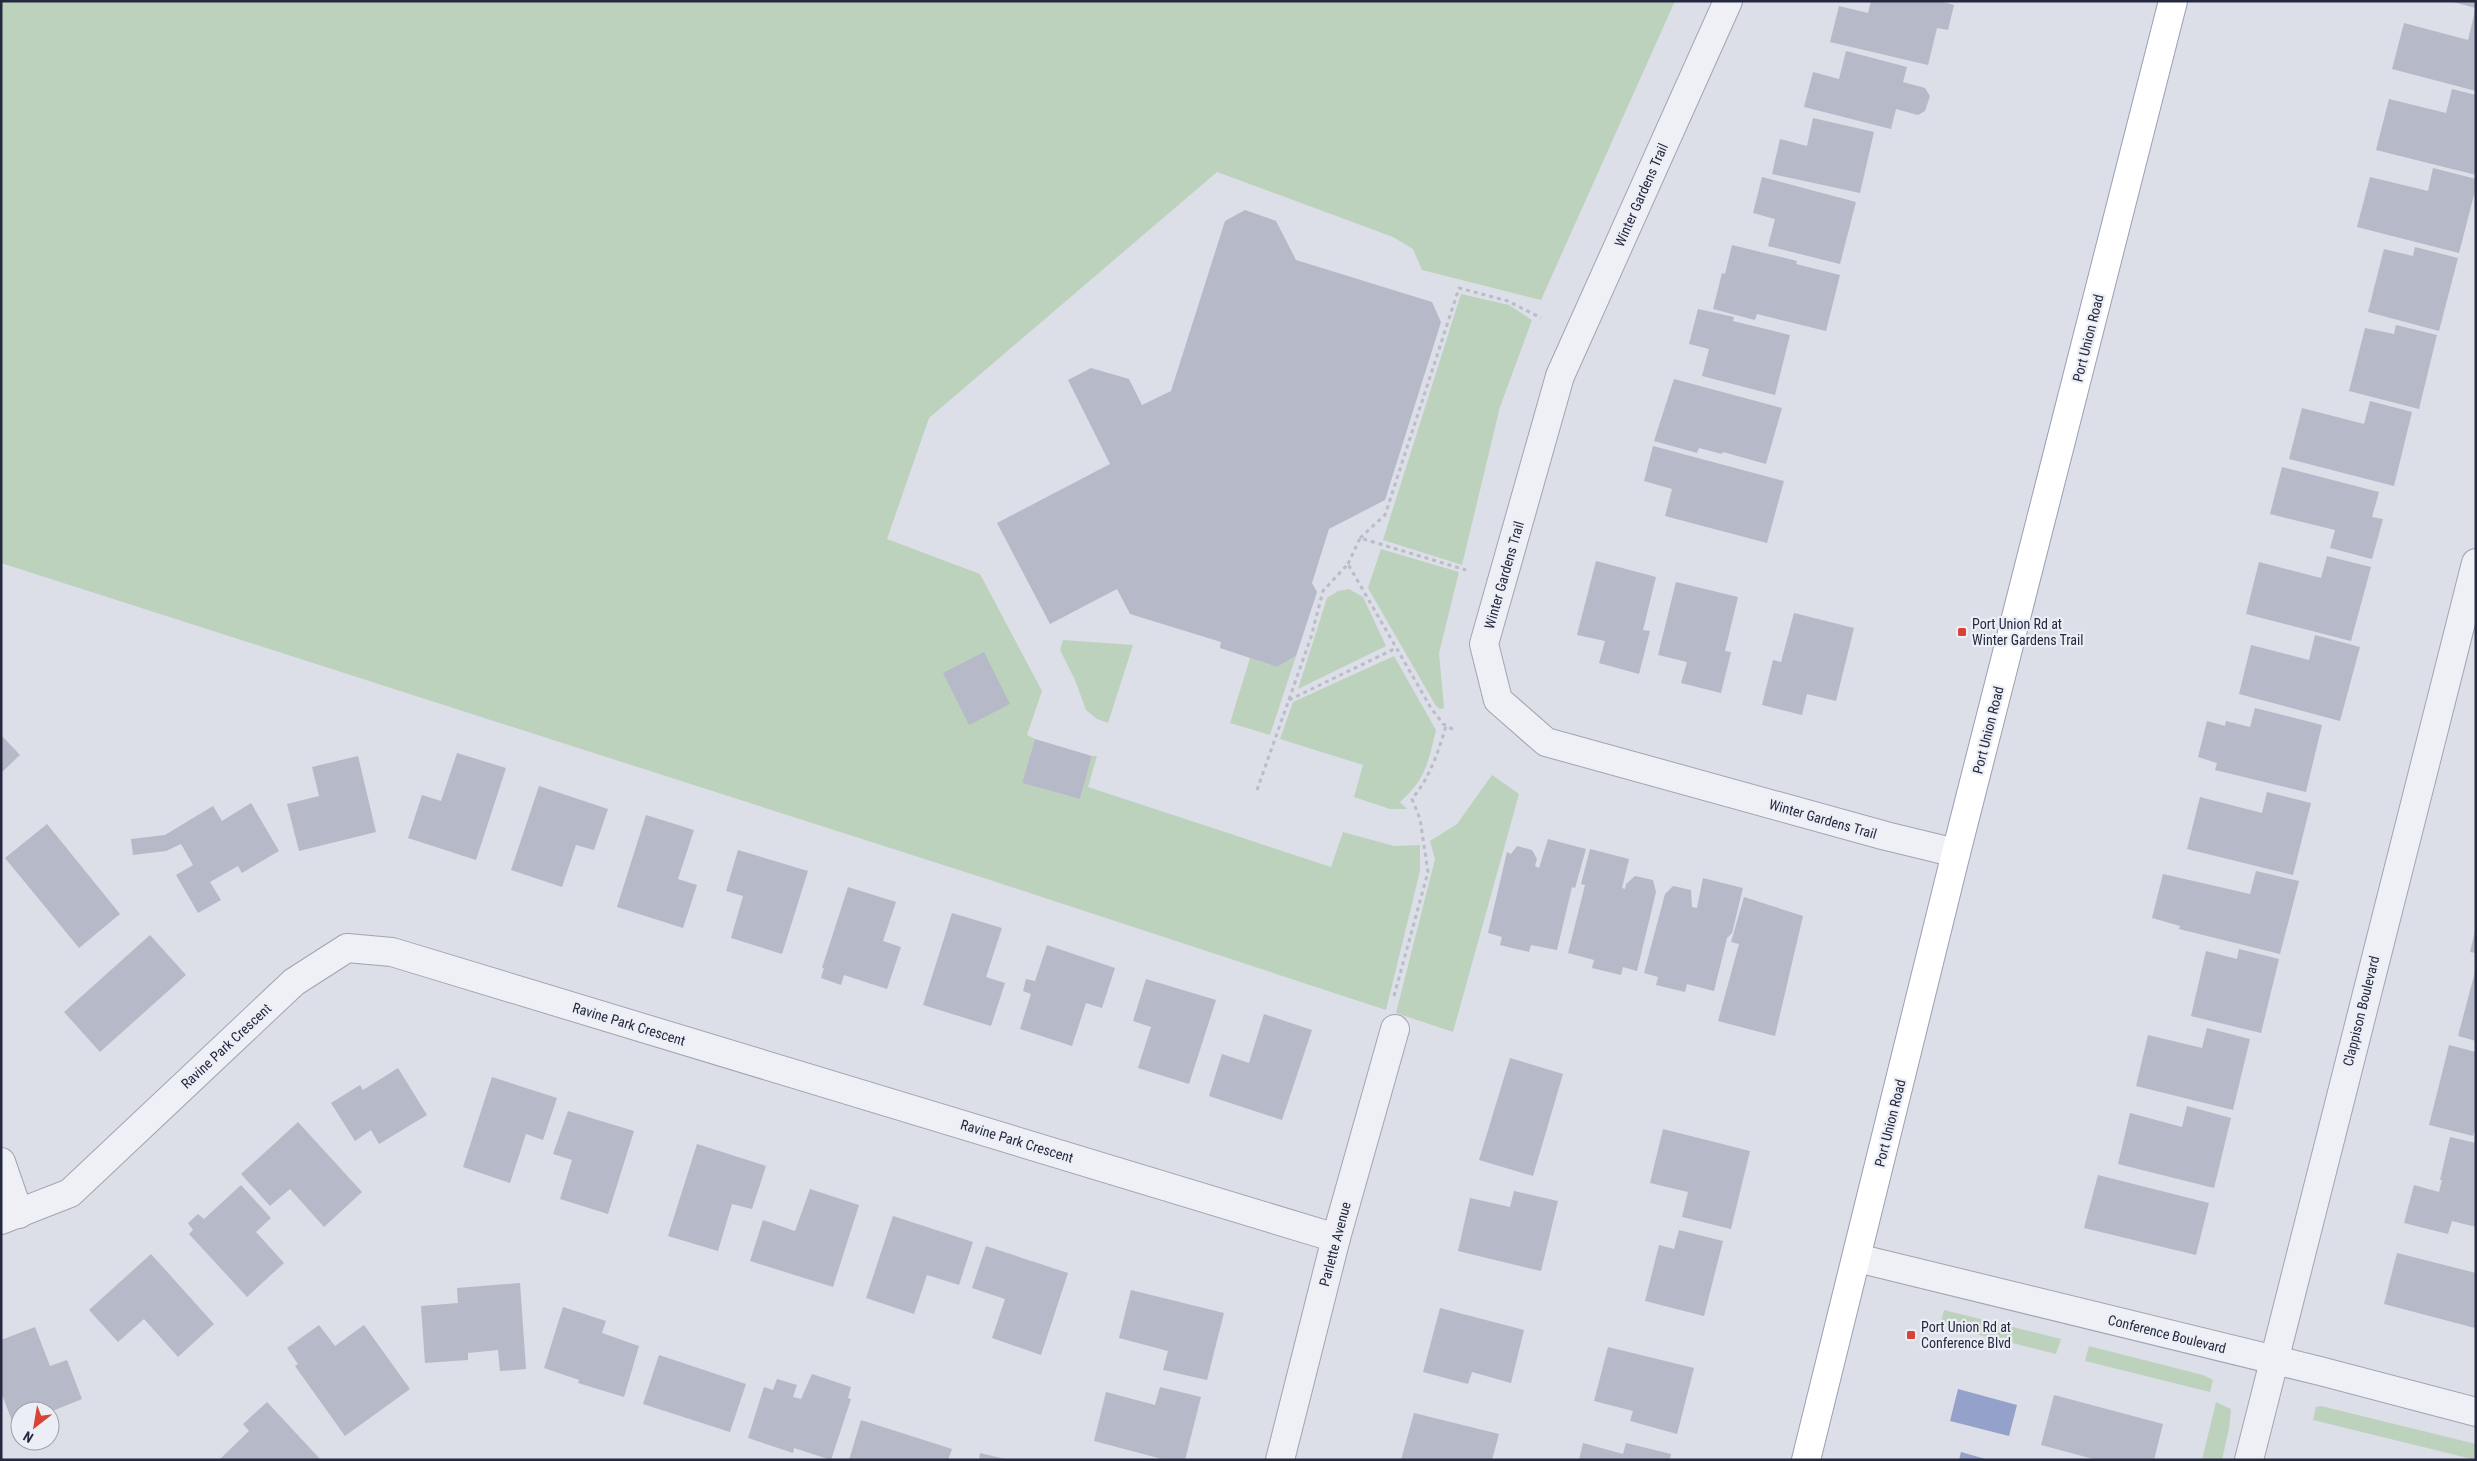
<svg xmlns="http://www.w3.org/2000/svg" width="2477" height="1461" viewBox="0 0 2477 1461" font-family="'Roboto Condensed',sans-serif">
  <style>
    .green { fill: #bdd2bd }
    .water { fill: #94a2cb }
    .building { fill: #b6b9c8 }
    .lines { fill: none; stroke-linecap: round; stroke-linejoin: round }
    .minor-casing { stroke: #a1a4b2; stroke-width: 30 }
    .major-casing { stroke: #9b9fb4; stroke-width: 30 }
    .path { stroke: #babcc6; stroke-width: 3; stroke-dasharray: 4 4; stroke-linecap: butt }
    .minor { stroke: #eff0f6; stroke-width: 28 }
    .major { stroke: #fff; stroke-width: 28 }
    .poi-dot { fill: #d84336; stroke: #eceef5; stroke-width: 2 }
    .labels { text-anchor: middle; stroke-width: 4.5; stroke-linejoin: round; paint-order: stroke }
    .street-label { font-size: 14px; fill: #25293f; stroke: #eceef5 }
    .poi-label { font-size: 14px; fill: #25293f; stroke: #eceef5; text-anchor: start }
  </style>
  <rect width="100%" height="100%" fill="#dcdee8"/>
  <g class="green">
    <path d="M1 1H1675L1541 300 1422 270 1413 249 1393 237 1217 172 929 418 887 539 980 574 1042 691 1027 735 1035 739 1022 783 1080 799 1092 756H1097L1088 787 1331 867 1343 832 1394 846 1420 845V871L1386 1010 987 879 1 563Z"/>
    <path d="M1461 294 1509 305 1532 320 1500 407 1462 565 1383 540Z"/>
    <path d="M1381 549 1459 572 1439 653 1444 708 1440 709 1436 706 1368 588Z"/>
    <path d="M1349 589 1363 597 1386 646 1298 689 1327 598 1338 591Z"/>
    <path d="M1063 640 1133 645 1108 723 1097 719 1086 710 1075 680 1060 650Z"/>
    <path d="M1296 656 1270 735 1230 723 1250 658 1277 667Z"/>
    <path d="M1394 656 1436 730C1428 763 1426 779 1400 802L1407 809H1390L1354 797 1363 765 1280 739 1293 702Z"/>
    <path d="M1492 775 1519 794 1453 1032 1396 1013 1435 859 1430 841 1457 824Z"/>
    <path d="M1944 1310 2061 1339 2056 1354 1940 1325Z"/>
    <path d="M2089 1346 2203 1375 2213 1380 2210 1392 2085 1361Z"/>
    <path d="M2216 1402 2231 1409 2229 1428 2222 1460H2202Z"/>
    <path d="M2321 1406 2476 1444V1460L2313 1420 2316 1407Z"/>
  </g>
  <g class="water">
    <path d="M1958 1389 2017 1405 2009 1436 1950 1421Z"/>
    <path d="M1961 1452 1989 1460H1959Z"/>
  </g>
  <g class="building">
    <path d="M1871 1H1940L1954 5 1948 30 1937 28 1928 65 1830 42 1839 6 1868 13Z"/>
    <path d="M2453 1H2476V8L2453 2Z"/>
    <path d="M2475 11 2476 91 2392 69 2404 23 2468 40Z"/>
    <path d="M1846 51 1907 67 1903 82 1925 88 1930 96 1925 111 1918 115 1896 109 1891 129 1804 107 1813 72 1839 79Z"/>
    <path d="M2452 89 2476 95V175L2376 150 2389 99 2446 113Z"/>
    <path d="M1813 118 1874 132 1860 193 1772 174 1780 139 1807 146Z"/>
    <path d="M2433 168 2476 179V187L2459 253 2357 227 2370 177 2428 191Z"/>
    <path d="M1762 177 1856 202 1840 264 1768 246 1775 219 1753 213Z"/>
    <path d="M1245 210 1276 221 1296 260 1432 302 1441 322 1385 500 1329 529 1312 583 1317 592 1296 656 1277 667 1220 648 1221 642 1130 614 1117 589 1050 624 997 523 1110 464 1068 380 1091 368 1129 379 1142 405 1171 391 1225 221Z"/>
    <path d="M1732 245 1797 261 1796 264 1840 275 1826 331 1757 314 1755 320 1713 309 1722 273 1725 274Z"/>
    <path d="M2415 247 2458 258 2439 331 2368 312 2384 249 2413 256Z"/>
    <path d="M1698 309 1734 317 1733 321 1790 335 1775 395 1702 376 1709 349 1689 344Z"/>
    <path d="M2396 325 2437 335 2419 409 2349 391 2365 328 2394 334Z"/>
    <path d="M1674 379 1782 408 1766 464 1723 452 1722 454 1699 448 1697 453 1654 441Z"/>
    <path d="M2370 401 2412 412 2394 486 2289 459 2302 408 2364 424Z"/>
    <path d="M1653 446 1784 481 1767 543 1665 516 1672 489 1644 481Z"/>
    <path d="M2282 467 2379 492 2372 517 2383 519 2372 559 2330 548 2335 530 2270 514Z"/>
    <path d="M2327 556 2371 567 2351 641 2246 614 2259 562 2321 578Z"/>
    <path d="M1596 561 1656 577 1643 630 1650 631 1639 674 1599 663 1605 641 1577 635Z"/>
    <path d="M1676 582 1738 597 1725 651 1731 652 1721 693 1681 683 1687 662 1658 655Z"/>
    <path d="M1794 613 1854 628 1836 701 1807 694 1802 715 1762 705 1773 660 1781 662Z"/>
    <path d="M2315 635 2360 647 2340 721 2239 694 2251 645 2309 660Z"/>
    <path d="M984 652 1010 704 969 725 943 673Z"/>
    <path d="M2255 708 2322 725 2306 792 2215 770 2217 763 2198 757 2207 721 2225 726 2226 721 2250 727Z"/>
    <path d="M1 735 20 755 1 773Z"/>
    <path d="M1035 739 1092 756 1080 799 1022 783Z"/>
    <path d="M457 753 506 768 476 860 408 838 422 795 441 801Z"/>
    <path d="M358 756 376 832 299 851 287 804 319 796 312 767Z"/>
    <path d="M539 786 608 809 594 850 576 845 562 887 511 870Z"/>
    <path d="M2267 792 2311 803 2293 875 2187 849 2200 797 2262 813Z"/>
    <path d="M251 803 279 851 242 873 238 866 210 882 221 900 198 913 176 875 193 865 181 844 166 851 133 855 131 839 165 835 213 806 222 821Z"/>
    <path d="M646 815 694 830 678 879 697 885 683 928 617 907Z"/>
    <path d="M47 824 120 914 79 948 5 858Z"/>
    <path d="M1548 839 1586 849 1575 888 1572 887 1557 950 1531 945 1529 952 1500 945 1502 937 1488 933 1507 852 1511 854 1517 846 1532 850 1537 859 1535 866 1539 868Z"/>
    <path d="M1590 849 1629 859 1622 888 1625 889 1626 884 1635 876 1653 880 1656 892 1637 971 1623 967 1621 975 1592 968 1594 960 1568 953 1585 885 1581 884Z"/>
    <path d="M738 850 808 871 782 954 731 938 743 896 726 891Z"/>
    <path d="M2256 871 2299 881 2280 954 2179 929 2180 926 2152 918 2163 874 2250 894Z"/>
    <path d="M1703 878 1743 888 1732 933 1727 938 1714 991 1687 984 1685 992 1656 985 1658 977 1644 973 1665 894 1673 886 1691 890 1692 907 1697 908Z"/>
    <path d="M848 887 896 902 883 941 901 947 887 989 844 975 841 985 821 978 824 968H822Z"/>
    <path d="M1744 897 1803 916 1775 1036 1718 1021 1739 944 1731 942Z"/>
    <path d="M952 913 1002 928 986 977 1005 983 991 1026 923 1005Z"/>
    <path d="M2475 931H2476V953L2470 952Z"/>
    <path d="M150 935 186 975 100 1052 64 1012Z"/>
    <path d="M1047 945 1115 968 1102 1008 1086 1003 1072 1046 1020 1029 1031 994 1023 991 1026 979 1035 981Z"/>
    <path d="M2239 949 2279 959 2261 1033 2191 1016 2206 951 2237 959Z"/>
    <path d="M2476 968V1041L2458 1036Z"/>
    <path d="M1146 979 1216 1000 1189 1084 1138 1068 1151 1027 1133 1021Z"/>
    <path d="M1264 1014 1312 1030 1282 1120 1209 1096 1222 1054 1249 1063Z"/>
    <path d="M2207 1028 2250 1039 2233 1110 2136 1086 2148 1035 2202 1048Z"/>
    <path d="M2449 1045 2476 1052V1126L2473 1136 2429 1125Z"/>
    <path d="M1510 1058 1563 1074 1533 1176 1479 1160Z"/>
    <path d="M398 1068 427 1115 379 1144 371 1130 355 1141 331 1103 360 1085 363 1090Z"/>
    <path d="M492 1077 557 1098 543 1140 526 1134 510 1183 463 1167Z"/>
    <path d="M2187 1106 2231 1118 2214 1188 2118 1164 2130 1113 2182 1127Z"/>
    <path d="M568 1111 634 1131 608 1214 560 1199 572 1160 553 1154Z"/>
    <path d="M298 1122 362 1192 324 1227 290 1189 270 1206 241 1174Z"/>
    <path d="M1663 1129 1750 1151 1731 1229 1682 1217 1688 1192 1650 1183Z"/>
    <path d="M2450 1137 2476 1143V1227L2452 1221 2448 1234 2404 1223 2414 1185 2439 1192 2442 1180H2440Z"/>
    <path d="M697 1144 766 1166 752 1209 732 1204 718 1251 668 1236Z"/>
    <path d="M2098 1175 2209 1203 2196 1255 2084 1228Z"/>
    <path d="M241 1185 271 1218 256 1232 284 1263 247 1297 189 1234 193 1230 188 1223 198 1214 204 1219Z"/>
    <path d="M810 1189 859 1205 833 1287 750 1261 763 1220 795 1231Z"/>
    <path d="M1514 1191 1558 1201 1541 1271 1458 1251 1470 1198 1510 1207Z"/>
    <path d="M893 1216 973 1242 959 1285 927 1275 914 1314 866 1298Z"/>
    <path d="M1679 1230 1723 1241 1704 1316 1645 1301 1659 1245 1674 1249Z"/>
    <path d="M986 1246 1068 1273 1041 1355 992 1338 1005 1299 972 1288Z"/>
    <path d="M2397 1253 2476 1273 2475 1328 2384 1304Z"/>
    <path d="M151 1254 214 1324 178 1357 144 1319 118 1342 89 1310Z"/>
    <path d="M520 1283 526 1369 500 1371 498 1350 468 1353V1360L425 1363 421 1306 458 1303 457 1288Z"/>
    <path d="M1131 1290 1224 1313 1207 1380 1163 1370 1168 1351 1119 1338Z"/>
    <path d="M563 1307 606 1321 602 1333 639 1346 624 1397 578 1383 579 1380 544 1368Z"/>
    <path d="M1440 1308 1524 1330 1511 1383 1472 1372 1468 1384 1423 1372Z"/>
    <path d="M319 1325 335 1346 364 1325 410 1389 345 1436 295 1366 298 1364 287 1348Z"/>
    <path d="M35 1327 50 1366 67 1360 82 1399 50 1412 20 1411V1423L14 1426 1 1392V1340Z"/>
    <path d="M1608 1347 1694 1368 1677 1434 1630 1421 1633 1411 1594 1401Z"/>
    <path d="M659 1355 746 1384 730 1432 643 1404Z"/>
    <path d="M812 1374 851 1387 848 1398 851 1399 831 1460 794 1448 793 1453 748 1438 764 1387 773 1390 777 1379 797 1385 793 1397 801 1399Z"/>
    <path d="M1160 1387 1201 1397 1185 1460H1166L1094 1441 1106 1392 1155 1405Z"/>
    <path d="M2054 1395 2163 1424 2154 1460H2097L2041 1445Z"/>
    <path d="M267 1402 321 1460H219L249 1431 243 1424Z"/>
    <path d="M1414 1413 1499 1434 1492 1460H1401Z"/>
    <path d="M861 1420 952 1449 948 1460H849Z"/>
    <path d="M1583 1443 1623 1454 1626 1443 1671 1454 1670 1460H1579Z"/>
    <path d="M980 1453 1005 1459V1460H979Z"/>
  </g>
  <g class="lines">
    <defs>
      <g id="minor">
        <path d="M1728 1 1560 376 1484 644 1498 700 1546 742 1886 836 1956 853"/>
        <path d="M1 1162 19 1214"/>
        <path d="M1 1220 70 1193 294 982 347 948 392 952 1336 1238"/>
        <path d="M1857 1258 2320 1371 2476 1412"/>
        <path d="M1280 1460 1336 1238 1395 1029"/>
        <path d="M2249 1460 2476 563"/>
      </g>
      <path id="major" d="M1806 1460 1956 853 2173 1"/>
    </defs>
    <use href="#minor" class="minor-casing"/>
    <use href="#major" class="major-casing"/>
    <g class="path">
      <path d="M1360 538 1385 515 1459 288 1508 301 1541 318"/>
      <path d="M1348 564 1360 538 1466 570"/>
      <path d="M1289 700 1396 648"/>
      <path d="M1257 790 1311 637 1323 591 1348 564 1431 708 1443 724 1456 731"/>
      <path d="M1394 996 1428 872 1420 819 1412 799C1430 777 1438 753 1446 726"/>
    </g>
    <use href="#minor" class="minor"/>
    <use href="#major" class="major"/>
  </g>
  <g class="poi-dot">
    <rect x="1957" y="627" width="10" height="10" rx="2.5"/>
    <rect x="1906" y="1330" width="10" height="10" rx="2.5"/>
  </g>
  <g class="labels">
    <g class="street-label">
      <text transform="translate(1641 195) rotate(-66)" y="5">Winter Gardens Trail</text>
      <text transform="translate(2088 338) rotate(-76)" y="5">Port Union Road</text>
      <text transform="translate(1504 575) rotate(-74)" y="5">Winter Gardens Trail</text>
      <text transform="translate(1988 730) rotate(-76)" y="5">Port Union Road</text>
      <text transform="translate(1823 819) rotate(16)" y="5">Winter Gardens Trail</text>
      <text transform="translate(2361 1011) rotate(-76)" y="5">Clappison Boulevard</text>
      <text transform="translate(629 1024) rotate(17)" y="5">Ravine Park Crescent</text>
      <text transform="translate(226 1046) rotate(-43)" y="5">Ravine Park Crescent</text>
      <text transform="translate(1890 1123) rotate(-76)" y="5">Port Union Road</text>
      <text transform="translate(1017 1141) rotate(17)" y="5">Ravine Park Crescent</text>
      <text transform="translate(1335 1244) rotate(-75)" y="5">Parlette Avenue</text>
      <text transform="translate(2167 1334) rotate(14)" y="5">Conference Boulevard</text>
    </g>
    <g class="poi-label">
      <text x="1972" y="629">Port Union Rd at<tspan x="1972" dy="16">Winter Gardens Trail</tspan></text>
      <text x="1921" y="1332">Port Union Rd at<tspan x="1921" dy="16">Conference Blvd</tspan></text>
    </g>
  </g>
  <rect width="2477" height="1461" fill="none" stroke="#25293f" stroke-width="5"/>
  <g transform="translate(35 1426) rotate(211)"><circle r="24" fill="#eceef5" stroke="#9c9fac"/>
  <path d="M0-4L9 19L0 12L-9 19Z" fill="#d84336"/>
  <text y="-8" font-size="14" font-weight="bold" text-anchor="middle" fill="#25293f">N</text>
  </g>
</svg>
